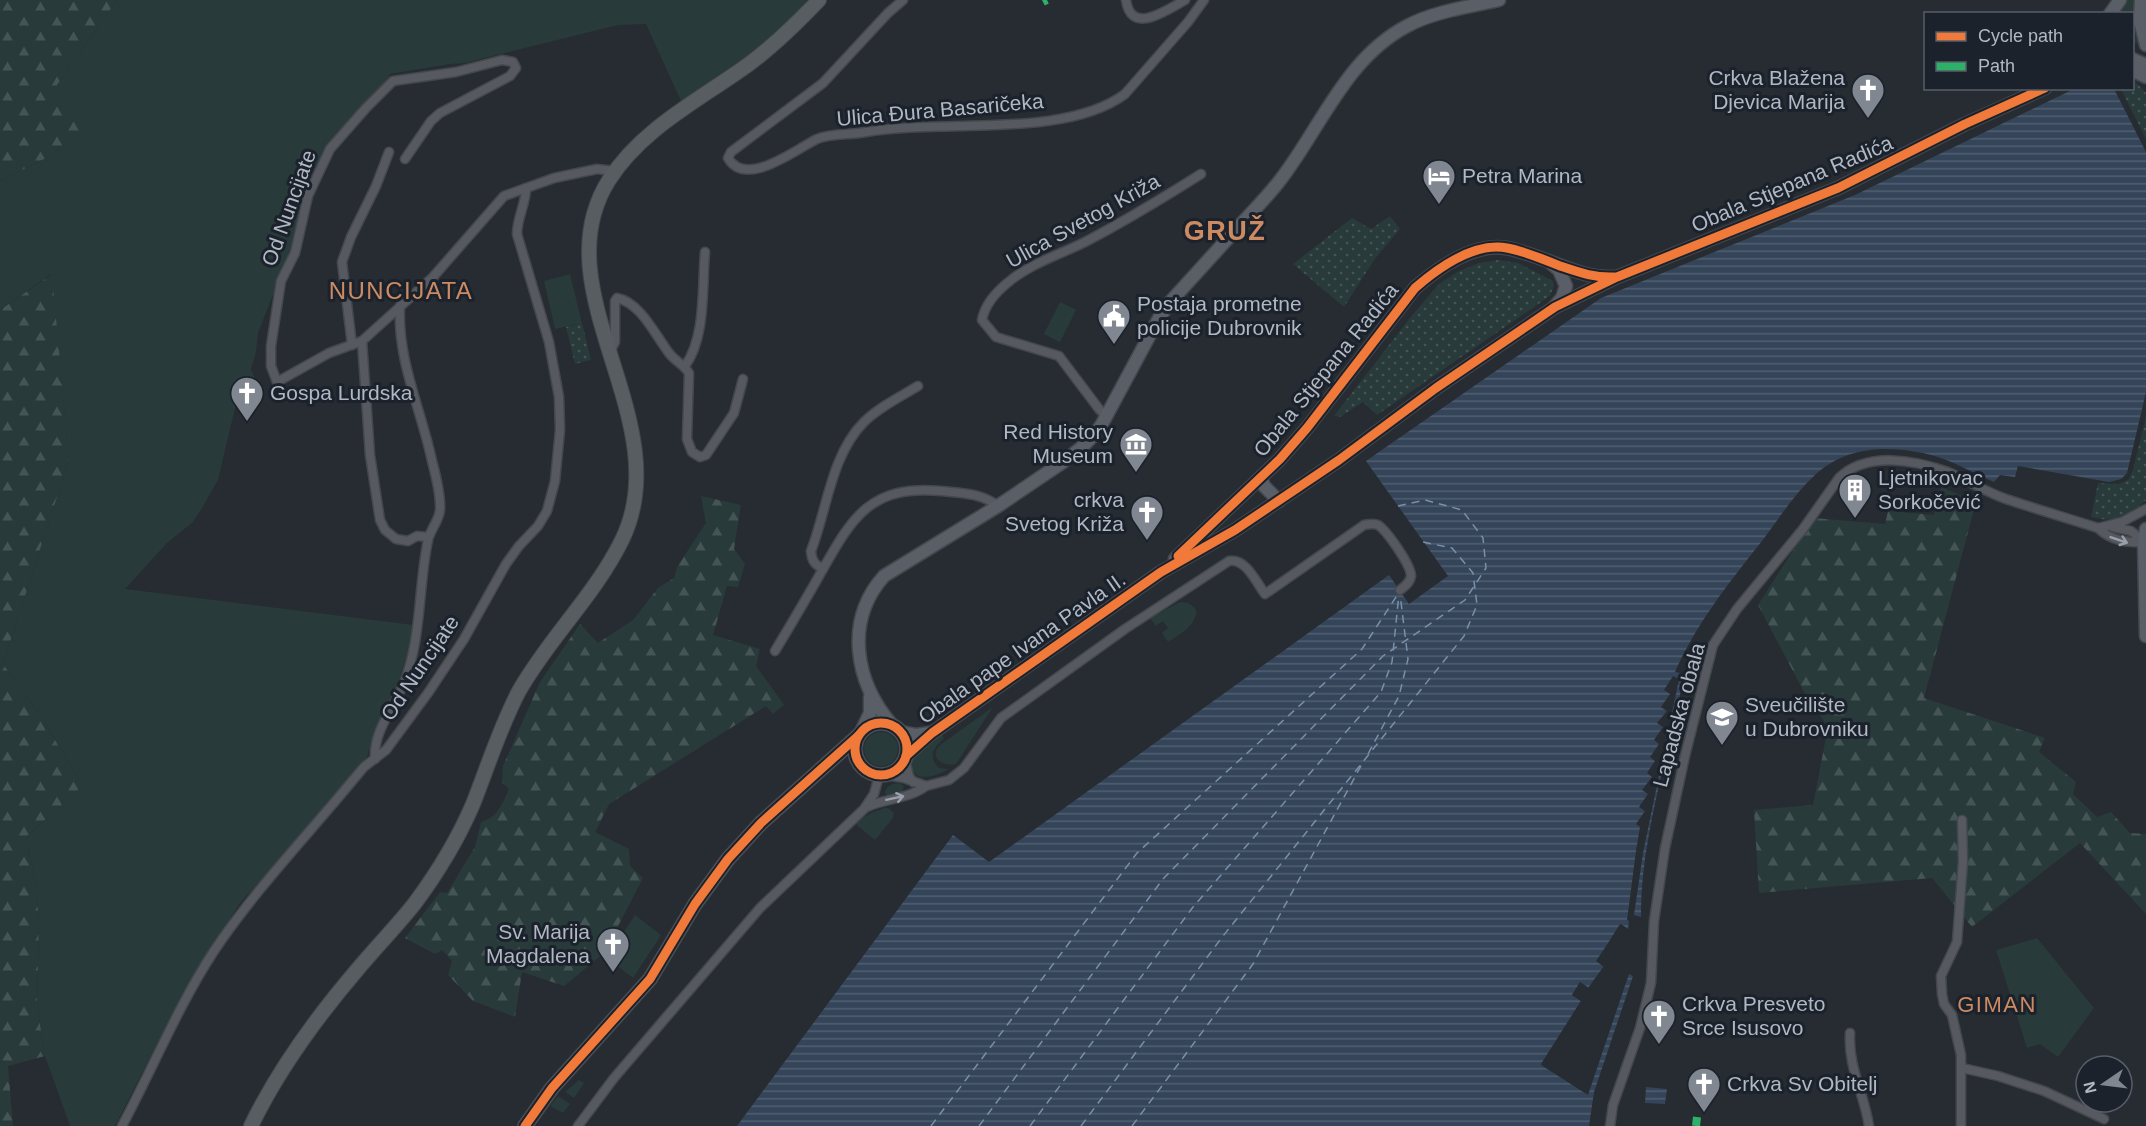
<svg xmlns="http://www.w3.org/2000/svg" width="2146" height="1126" viewBox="0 0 2146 1126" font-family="Arial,sans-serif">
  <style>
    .grass { fill: #283a3a }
    .forest { fill: url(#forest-firs) }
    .park { fill: url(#park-dots) }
    .water { fill: url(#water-rules) }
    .pier { fill: #262c32 }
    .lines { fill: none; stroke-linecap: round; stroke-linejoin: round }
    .ferry { stroke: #7990aa; stroke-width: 1.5; stroke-dasharray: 8 6; stroke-linecap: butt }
    .street-casing { stroke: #44484d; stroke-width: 11 }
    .secondary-casing { stroke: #44484d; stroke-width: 15 }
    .primary-casing { stroke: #44484f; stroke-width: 16 }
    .street { stroke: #565a60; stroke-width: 8 }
    .secondary { stroke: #5a5e66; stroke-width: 12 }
    .primary { stroke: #585d62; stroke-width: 14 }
    .quiet { stroke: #2db169; stroke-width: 8; stroke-dasharray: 15 8; stroke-linecap: butt }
    .cycleway-casing { stroke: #1b222c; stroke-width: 13 }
    .cycleway { stroke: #f17a3a; stroke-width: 9 }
    .oneway { stroke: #9aa0ab }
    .labels { text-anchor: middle; stroke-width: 6; stroke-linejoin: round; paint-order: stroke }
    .poi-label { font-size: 21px; fill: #b0b8c4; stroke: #1b222c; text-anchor: start }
    .street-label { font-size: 21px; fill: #b0b8c4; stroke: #1b222c }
    .neighbourhood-label { font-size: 22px; letter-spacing: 1.5px; fill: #cc8b62; stroke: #1b222c }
    .quarter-label { font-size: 24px; letter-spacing: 1.5px; fill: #cc8b62; stroke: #1b222c }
    .district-label { font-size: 27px; font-weight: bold; letter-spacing: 1.5px; fill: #cc8b62; stroke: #1b222c }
  </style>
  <defs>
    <pattern id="forest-firs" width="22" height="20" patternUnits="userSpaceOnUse" patternTransform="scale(1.5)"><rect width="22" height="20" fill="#283a3a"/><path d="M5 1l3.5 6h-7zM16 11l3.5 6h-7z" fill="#455455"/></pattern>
    <pattern id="park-dots" width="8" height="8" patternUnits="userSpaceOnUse" patternTransform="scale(1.5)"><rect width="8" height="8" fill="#283a3a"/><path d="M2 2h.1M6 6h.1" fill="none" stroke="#455455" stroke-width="1.8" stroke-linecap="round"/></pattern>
    <pattern id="water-rules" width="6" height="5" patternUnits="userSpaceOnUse" patternTransform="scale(1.5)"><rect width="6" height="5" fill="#354559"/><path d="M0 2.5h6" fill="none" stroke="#505e6f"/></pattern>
  </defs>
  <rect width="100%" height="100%" fill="#262c32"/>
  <g class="grass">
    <path d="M117 0H807L786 24 751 53 681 101 646 24 618 25 465 63 450 64 390 74 382 88 327 145 305 194 290 251 258 333 256 352 251 369 255 379 245 404 235 408 218 480 202 508 193 522 167 543 125 589 414 625 406 658 397 686 371 744 366 760 329 800 285 855 240 903 179 1000 115 1126H70L45 1056 37 1005 39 920 35 880 26 837 83 786 41 717 3 664 69 460 51 274 0 310V181L46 158 83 131 57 85Z"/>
    <path d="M2127 0H2134V29L2139 44 2133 43 2132 14H2118Z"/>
    <path d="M570 274 582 323 555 329 544 281Z"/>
    <path d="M1060 302 1076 310 1060 342 1044 334Z"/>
    <path d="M1180 602C1189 602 1193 605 1197 612 1193 627 1181 634 1168 642L1162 633 1168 628 1163 621 1156 626 1150 618Z"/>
    <path d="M993 707 956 764C943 767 928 758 940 745Z"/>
    <circle cx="881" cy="749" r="17"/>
    <path d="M942 734 944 738C934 748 927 755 939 768L949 769C933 778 909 785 910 757Z"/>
    <path d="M899 783 904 786 902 791 888 796 885 793C886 785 892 784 899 783Z"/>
    <path d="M884 808H888L894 813 893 818 875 840 854 823 871 813Z"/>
    <path d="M635 915 661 935 633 978 607 958Z"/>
    <path d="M2037 938 2094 1008 2058 1057 2040 1044 2027 1048 1996 950Z"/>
    <path d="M579 1080 584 1083 574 1098 565 1092Z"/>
    <path d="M558 1096 570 1104 563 1113 550 1106Z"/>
  </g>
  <g class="forest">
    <path d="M0 0H117L57 85 84 131 46 158 0 181Z"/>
    <path d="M52 274 69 460 3 664 41 717 83 786 26 837 35 880 39 920 37 1005 45 1056 8 1066 13 1126H0V310Z"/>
    <path d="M1941 487 1976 502 1924 698 2045 738 2039 752 2076 782 2073 794 2097 817 2111 812 2130 833 2146 834V914L2080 843 1972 927 1932 878 1759 893 1754 810 1813 805 1828 727 1803 690 1758 605 1814 518 1885 524 1888 511 1934 515Z"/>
    <path d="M701 496 741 505 734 549 745 564 738 587 727 586 713 635 760 649 756 666 784 705 773 714 766 706 609 804 595 832 629 849 630 866 643 878 604 953 564 986 522 972 515 1017 473 1001 448 975 452 961 442 950 435 954 405 938 440 892 447 893 475 847 481 822C498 817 502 804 509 789L502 782 503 766 540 682 580 624 598 643 633 620 658 588 674 578 677 567 706 523Z"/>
  </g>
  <g class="park">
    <path d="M2133 79 2146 93V139L2121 89 2132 88Z"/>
    <path d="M1390 216 1400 229 1374 260 1344 307 1293 264 1352 218 1371 229Z"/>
    <path d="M1498 260 1518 263 1553 281 1554 286 1550 296 1377 415 1363 402 1340 417 1334 416 1413 314 1439 284 1457 272 1479 263Z"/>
    <path d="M582 323 591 360 575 364 566 327Z"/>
    <path d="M2146 416V500C2125 519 2118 523 2091 517L2098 483 2118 484 2128 480 2133 470Z"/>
  </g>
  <g class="water">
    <path d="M2074 89H2114L2146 152V392L2127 473 2121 479 2109 482 2018 466 2015 477 2000 475 1994 482C1975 474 1955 462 1935 456 1894 445 1848 444 1815 475 1793 495 1776 523 1758 546 1727 585 1695 626 1675 672L1684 674C1670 752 1640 838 1641 917L1634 915 1643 853 1636 851 1627 920 1629 921 1628 929 1620 924 1597 961 1604 966 1588 988 1580 983 1572 995 1581 1001 1541 1064 1588 1095 1629 974 1633 976 1594 1092 1589 1126H737L953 835 989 862 1389 575 1409 604 1448 576 1366 461 1601 298 1855 195Z"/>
    <path d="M1646 1087 1667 1089 1665 1104 1645 1103Z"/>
  </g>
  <g class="pier">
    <path d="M1673 676 1679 679 1643 853 1636 851 1640 827 1636 824 1645 811 1639 807 1648 794 1642 790 1652 777 1647 773 1655 761 1650 757 1659 744 1654 740 1663 727 1657 723 1667 711 1661 707 1670 694 1664 690Z"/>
    <path d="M1621 924 1630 931 1621 928 1601 960 1606 964 1607 967 1591 990 1587 991 1581 987 1576 994 1583 999 1584 1002 1545 1064 1586 1090 1585 1093 1541 1065 1581 1001 1572 995 1580 982 1589 988 1604 967 1596 961Z"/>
    <path d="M1569 1040 1580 1047 1582 1049 1567 1068 1556 1059Z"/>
  </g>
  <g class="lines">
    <g class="ferry">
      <path d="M1368 754 1399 696 1408 659 1400 594"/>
      <path d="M931 1126 1137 853 1362 649 1398 594"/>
      <path d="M979 1126 1163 879 1383 656 1465 600 1486 568 1483 538 1462 510 1425 500 1398 506"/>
      <path d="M1030 1126 1193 907 1381 692 1392 662 1399 594"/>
      <path d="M1081 1126 1223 936 1464 636 1477 605 1473 573 1452 548 1423 542"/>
      <path d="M1132 1126 1253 964 1362 764"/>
    </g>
    <defs>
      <g id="street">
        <path d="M903 0 888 13 823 83 731 152 728 158C746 189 796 149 817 139 831 133 851 135 866 132 940 119 1065 139 1125 94L1188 22 1204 0"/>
        <path d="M1126 0C1131 36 1167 10 1185 0"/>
        <path d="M405 159 431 121 440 113 510 76 516 68 513 62 502 60 456 72 393 81 366 108 330 149 308 196 295 253 281 281 271 346V366L277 382 329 353 362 341 433 277 504 196 554 178 597 169 615 171"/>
        <path d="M362 341 370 455 380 520 385 530 396 539 408 541 417 536 428 537"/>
        <path d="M352 345 342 262 351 237 376 186 389 152"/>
        <path d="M610 352 615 342V301L617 298C641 303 655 335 669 353 675 361 683 364 689 373L687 439 692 452 700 457 706 455 734 413 743 379"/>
        <path d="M685 366C706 337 702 287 705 252"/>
        <path d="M1106 416 1099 409 1059 356 996 337 982 320C985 303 998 290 1011 280 1032 263 1061 254 1085 242 1125 221 1163 198 1201 174"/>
        <path d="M2113 527 2131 531 2144 542"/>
        <path d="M2098 528 2122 522 2146 509"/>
        <path d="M823 569C814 564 812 561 811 551 827 510 831 455 864 422 879 407 900 397 918 386"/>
        <path d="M775 651C790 626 805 601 819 576 851 520 868 484 941 491 961 493 981 493 998 506"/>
        <path d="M375 759C373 731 394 708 404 683 422 637 418 588 428 540 430 530 439 521 440 510 441 495 436 476 432 461 421 409 397 360 400 306"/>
        <path d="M905 760 909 776 913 782"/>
        <path d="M887 775 904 778 926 786 949 780 964 768 1001 718 1125 629 1229 561C1246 558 1256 582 1265 594L1364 525C1369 524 1374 523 1378 525 1387 531 1411 565 1411 576 1410 583 1405 586 1400 590"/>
        <path d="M867 807C886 798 909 799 926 786"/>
        <path d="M1850 1033C1848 1068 1864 1093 1869 1126"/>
        <path d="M1962 1068 1998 1076 2044 1091 2104 1119"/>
        <path d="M122 1126C153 1068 178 1006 214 951 254 891 306 837 353 780L364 767 386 750 428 693 464 639 506 564 519 546 538 526 547 511 555 481 560 430 559 397 549 342 517 234C517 218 526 203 526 188"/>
        <path d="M578 1126 614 1078 760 908 864 809 874 794 879 776"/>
        <path d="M1610 1126 1613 1105 1640 1028 1651 983 1654 921 1665 848 1685 756 1713 645 1737 609 1803 529 1839 478C1867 451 1915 460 1948 472 1967 480 1986 492 2006 499 2036 509 2067 518 2098 528 2111 541 2128 543 2146 542"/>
        <path d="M1961 1126V1055L1952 1015 1944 1004 1942 994 1941 976 1957 942 1963 861 1962 820"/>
      </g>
      <g id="secondary">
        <path d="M2141 0 2140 20 2146 45"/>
        <path d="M2110 14 2120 0"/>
        <path d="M2132 59 2146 65"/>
        <path d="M2132 70 2146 77"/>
        <path d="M1551 263 1559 270 1566 286 1562 298 1555 306"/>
        <path d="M1261 477 1264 486 1279 501"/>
        <path d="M2146 529 2144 542 2146 636"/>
        <path d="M1175 559 1280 459 1307 428 1415 288C1438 268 1473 243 1506 248 1524 251 1542 259 1559 265 1577 272 1593 278 1613 277"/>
        <path d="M892 725C855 682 844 621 884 576L998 506 1063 462 1081 448 1095 434 1102 424 1159 318 1171 301C1195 275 1218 249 1242 223 1255 209 1269 195 1281 179 1321 127 1346 58 1407 26 1435 11 1469 7 1499 0"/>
        <path d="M862 730 870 713V697"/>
        <path d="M902 732 916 735 930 733"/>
        <path d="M906 756 932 733 1161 572 1235 530 1339 460 1436 388 1555 307 1617 277 1838 188 1965 124 2045 88"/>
      </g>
      <g id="primary">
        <circle cx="881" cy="749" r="26"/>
        <path d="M251 1126C279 1068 316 1018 357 970 376 947 397 926 415 903 438 872 458 839 473 804 488 766 500 727 519 691 549 638 595 595 622 540 680 421 539 290 609 180 642 128 701 99 749 64 775 45 797 23 819 0"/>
        <path d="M525 1126 552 1088 650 979 695 904 728 859 761 823 858 736"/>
      </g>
    </defs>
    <use href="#street" class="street-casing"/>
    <use href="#secondary" class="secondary-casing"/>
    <use href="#primary" class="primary-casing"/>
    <use href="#street" class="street"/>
    <use href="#secondary" class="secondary"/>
    <use href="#primary" class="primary"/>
    <g class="quiet">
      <path d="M1043 2 1047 0"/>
      <path d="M1696 1126 1697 1117"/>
    </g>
    <defs>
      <g id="cycleway">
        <path d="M1178 556 1280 459 1307 428 1415 288C1438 268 1474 242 1507 248 1524 251 1543 259 1560 266 1578 272 1594 278 1614 277"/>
        <circle cx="881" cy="749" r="26"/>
        <path d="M906 756 932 733 1161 572 1235 530 1339 460 1436 388 1555 307 1617 277 1838 188 1965 124 2045 88"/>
        <path d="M525 1126 552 1088 650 979 695 904 728 859 761 823 858 736"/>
      </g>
    </defs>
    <use href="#cycleway" class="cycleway-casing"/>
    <use href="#cycleway" class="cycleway"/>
  </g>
  <defs><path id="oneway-shaft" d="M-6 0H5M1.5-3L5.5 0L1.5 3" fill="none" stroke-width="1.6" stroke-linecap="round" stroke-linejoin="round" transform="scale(1.5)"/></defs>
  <g class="oneway">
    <use href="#oneway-shaft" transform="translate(2119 540) rotate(19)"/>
    <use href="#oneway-shaft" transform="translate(895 798) rotate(-12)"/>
  </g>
  <defs>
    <symbol id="church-pin" viewBox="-11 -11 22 30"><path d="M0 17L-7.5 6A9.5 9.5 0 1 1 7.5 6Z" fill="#808791" stroke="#1b222c"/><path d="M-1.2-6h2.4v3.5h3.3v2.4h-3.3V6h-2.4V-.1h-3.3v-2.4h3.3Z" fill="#fff"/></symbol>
    <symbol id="hotel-pin" viewBox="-11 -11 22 30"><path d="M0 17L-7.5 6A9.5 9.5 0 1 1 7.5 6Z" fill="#808791" stroke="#1b222c"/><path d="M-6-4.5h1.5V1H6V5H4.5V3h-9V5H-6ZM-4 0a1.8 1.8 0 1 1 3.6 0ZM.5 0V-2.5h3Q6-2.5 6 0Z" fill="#fff"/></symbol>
    <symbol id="civic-pin" viewBox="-11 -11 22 30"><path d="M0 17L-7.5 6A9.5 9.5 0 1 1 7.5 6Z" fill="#808791" stroke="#1b222c"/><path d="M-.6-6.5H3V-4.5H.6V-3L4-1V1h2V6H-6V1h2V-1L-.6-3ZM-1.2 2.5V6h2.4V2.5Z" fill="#fff"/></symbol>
    <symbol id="museum-pin" viewBox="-11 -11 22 30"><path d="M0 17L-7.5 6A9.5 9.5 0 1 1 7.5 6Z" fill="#808791" stroke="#1b222c"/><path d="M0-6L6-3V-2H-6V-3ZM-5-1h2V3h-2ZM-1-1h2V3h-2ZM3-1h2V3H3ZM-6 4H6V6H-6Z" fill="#fff"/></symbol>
    <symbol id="building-pin" viewBox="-11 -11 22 30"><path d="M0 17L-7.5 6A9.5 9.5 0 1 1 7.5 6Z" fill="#808791" stroke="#1b222c"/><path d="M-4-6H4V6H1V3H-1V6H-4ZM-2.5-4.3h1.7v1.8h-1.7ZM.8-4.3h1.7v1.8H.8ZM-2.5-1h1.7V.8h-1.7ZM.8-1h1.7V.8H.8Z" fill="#fff"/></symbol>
    <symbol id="university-pin" viewBox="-11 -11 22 30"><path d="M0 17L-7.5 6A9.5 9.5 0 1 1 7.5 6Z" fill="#808791" stroke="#1b222c"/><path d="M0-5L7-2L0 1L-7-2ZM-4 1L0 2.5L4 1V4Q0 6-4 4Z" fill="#fff"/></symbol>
  </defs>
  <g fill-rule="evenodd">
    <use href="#church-pin" x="1849" y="71" width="38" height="52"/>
    <use href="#hotel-pin" x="1420" y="157" width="38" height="52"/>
    <use href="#civic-pin" x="1095" y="297" width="38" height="52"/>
    <use href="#church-pin" x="228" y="374" width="38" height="52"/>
    <use href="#museum-pin" x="1117" y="425" width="38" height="52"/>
    <use href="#building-pin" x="1836" y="471" width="38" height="52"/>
    <use href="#church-pin" x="1128" y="493" width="38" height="52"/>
    <use href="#university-pin" x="1703" y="698" width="38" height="52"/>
    <use href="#church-pin" x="594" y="925" width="38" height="52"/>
    <use href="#church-pin" x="1640" y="997" width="38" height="52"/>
    <use href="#church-pin" x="1685" y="1065" width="38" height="52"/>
  </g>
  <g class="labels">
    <g class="poi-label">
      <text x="1845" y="85" text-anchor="end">Crkva Blažena<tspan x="1845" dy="24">Djevica Marija</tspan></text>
      <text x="1462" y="183">Petra Marina</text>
      <text x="1137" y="311">Postaja prometne<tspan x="1137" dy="24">policije Dubrovnik</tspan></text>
      <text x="270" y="400">Gospa Lurdska</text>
      <text x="1113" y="439" text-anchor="end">Red History<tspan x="1113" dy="24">Museum</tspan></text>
      <text x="1878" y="485">Ljetnikovac<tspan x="1878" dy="24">Sorkočević</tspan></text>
      <text x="1124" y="507" text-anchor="end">crkva<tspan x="1124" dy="24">Svetog Križa</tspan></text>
      <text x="1745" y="712">Sveučilište<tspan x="1745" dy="24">u Dubrovniku</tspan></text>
      <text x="590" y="939" text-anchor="end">Sv. Marija<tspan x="590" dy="24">Magdalena</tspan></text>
      <text x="1682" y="1011">Crkva Presveto<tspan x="1682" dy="24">Srce Isusovo</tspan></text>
      <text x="1727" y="1091">Crkva Sv Obitelj</text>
    </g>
    <g class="street-label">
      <text transform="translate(940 110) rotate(-5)" y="7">Ulica Đura Basaričeka</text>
      <text transform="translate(1792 184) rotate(-23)" y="7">Obala Stjepana Radića</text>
      <text transform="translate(289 208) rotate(-70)" y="7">Od Nuncijate</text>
      <text transform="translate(1083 221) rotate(-29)" y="7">Ulica Svetog Križa</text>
      <text transform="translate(1326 370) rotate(-51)" y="7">Obala Stjepana Radića</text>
      <text transform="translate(1022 648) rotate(-35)" y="7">Obala pape Ivana Pavla II.</text>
      <text transform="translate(420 668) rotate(-56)" y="7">Od Nuncijate</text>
      <text transform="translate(1679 715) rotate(-75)" y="7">Lapadska obala</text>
    </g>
    <g class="neighbourhood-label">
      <text x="1997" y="1012">GIMAN</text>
    </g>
    <g class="quarter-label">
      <text x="401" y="299">NUNCIJATA</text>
    </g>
    <g class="district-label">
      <text x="1225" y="240">GRUŽ</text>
    </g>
  </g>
  <rect x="1924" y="12" width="210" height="78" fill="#1b222c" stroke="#575e69" stroke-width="1.5"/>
  <rect x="1936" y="32" width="30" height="9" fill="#f17a3a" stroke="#575e69" stroke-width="1.5"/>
  <text x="1978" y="42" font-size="18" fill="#b0b8c4">Cycle path</text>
  <rect x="1936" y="62" width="30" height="9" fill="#2db169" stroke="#575e69" stroke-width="1.5"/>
  <text x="1978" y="72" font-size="18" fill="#b0b8c4">Path</text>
  <g transform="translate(2104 1084) rotate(256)"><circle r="28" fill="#1b222c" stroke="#575e69" stroke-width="1.5"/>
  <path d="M0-4.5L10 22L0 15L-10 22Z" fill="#808791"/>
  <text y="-9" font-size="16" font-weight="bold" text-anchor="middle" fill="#b0b8c4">N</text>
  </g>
</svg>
